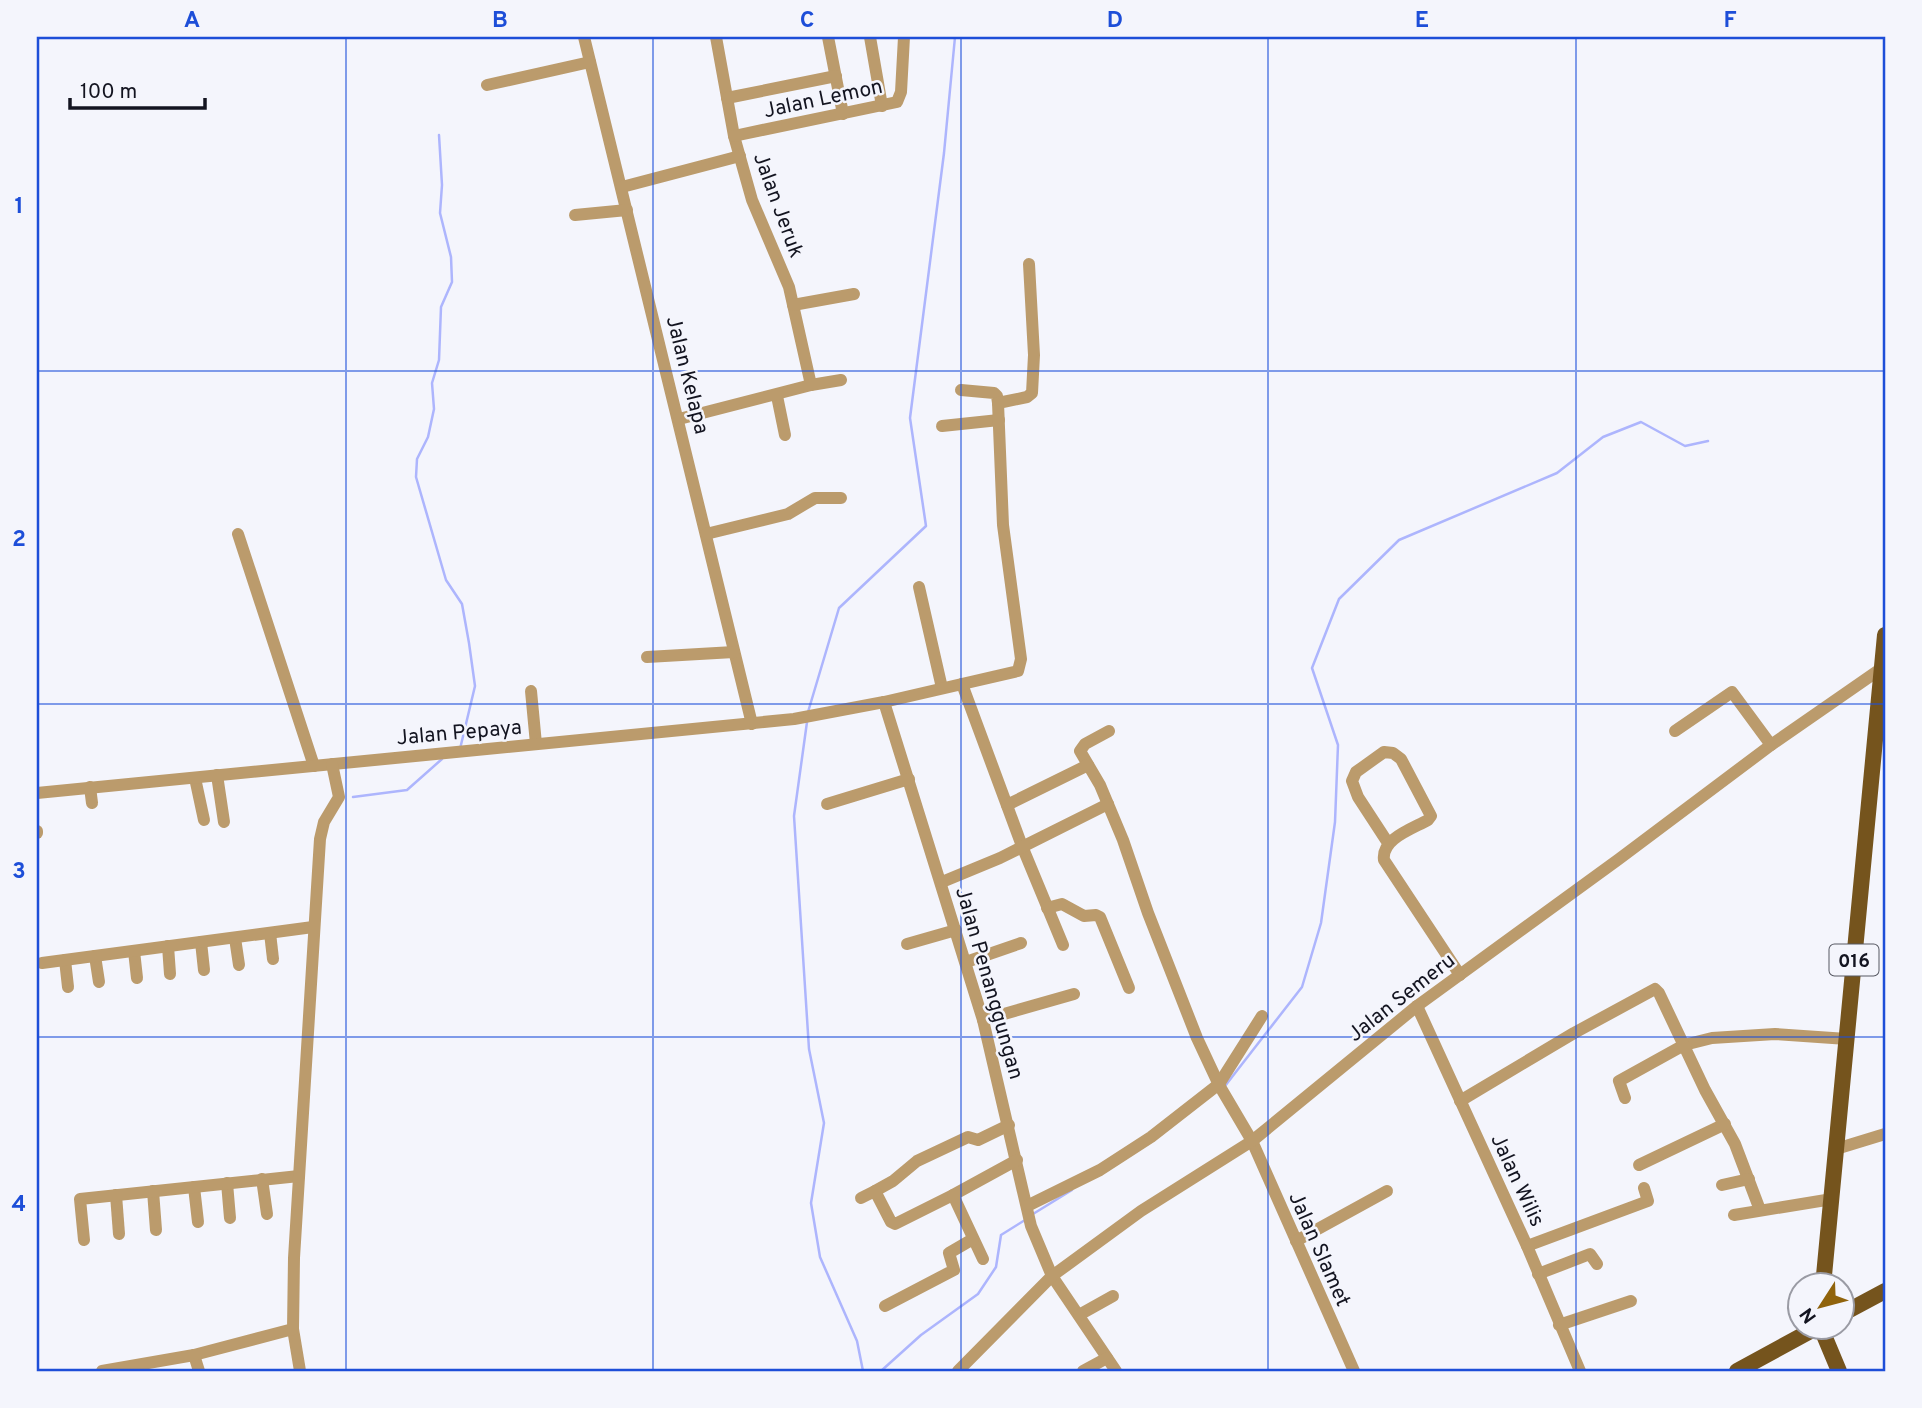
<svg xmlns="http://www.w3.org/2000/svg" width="1922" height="1408" viewBox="0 0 1922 1408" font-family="Overpass,sans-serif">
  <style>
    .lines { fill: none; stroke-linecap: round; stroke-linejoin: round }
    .stream { stroke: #adb5fd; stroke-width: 2.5 }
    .minor { stroke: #bb9b6c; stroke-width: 12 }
    .major { stroke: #75541d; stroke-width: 16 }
    .grid { fill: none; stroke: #1d4ed8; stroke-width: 2; stroke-opacity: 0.55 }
    .labels { text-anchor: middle; stroke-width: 5; stroke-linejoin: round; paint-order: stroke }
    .shield { fill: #f4f5fc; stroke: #565862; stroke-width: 2 }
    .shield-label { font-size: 19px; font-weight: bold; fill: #131420 }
    .street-label { font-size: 21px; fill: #131420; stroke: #f4f5fc }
    .neatline { fill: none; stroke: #1d4ed8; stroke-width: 2.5 }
    .grid-label { font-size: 23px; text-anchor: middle; font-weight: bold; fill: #1d4ed8 }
  </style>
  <rect width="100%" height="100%" fill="#f4f5fc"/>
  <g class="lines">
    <g class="stream">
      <path d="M439 135 442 185 440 213 451 257 452 282 441 307 439 360 432 383 434 409 428 437 417 459 416 477 446 580 462 604 469 643 475 686 460 749"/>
      <path d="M808 712 839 608 926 526 910 418 944 153 955 37"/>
      <path d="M807 722 794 816 809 1049 824 1123 811 1203 820 1257 857 1341 863 1371"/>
      <path d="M353 797 407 790 442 759"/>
      <path d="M1225 1086 1302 987 1321 923 1335 822 1338 745 1312 668 1339 599 1399 540 1557 473 1603 437 1641 422 1685 446 1708 441"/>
      <path d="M1033 1214 1072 1190"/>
      <path d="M881 1371 921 1335 978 1294 996 1267 1001 1235 1025 1220"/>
    </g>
    <g class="minor">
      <path d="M584 37 752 724"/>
      <path d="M716 37 734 136 752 200 789 287 811 385"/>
      <path d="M828 37 843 114"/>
      <path d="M870 37 882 106"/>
      <path d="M487 85 590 62"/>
      <path d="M727 98 836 76"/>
      <path d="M734 136 897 102 901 92 904 37"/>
      <path d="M622 187 740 156"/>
      <path d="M575 215 627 210"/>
      <path d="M793 305 854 294"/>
      <path d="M961 390 994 393 997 396 998 403"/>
      <path d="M777 396 785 435"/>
      <path d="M679 419 811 385 841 380"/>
      <path d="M942 426 999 420"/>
      <path d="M238 534 314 766"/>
      <path d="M706 534 788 514 815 498H841"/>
      <path d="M919 587 942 688"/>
      <path d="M647 657 734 652"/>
      <path d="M962 684 1022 846 1063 945"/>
      <path d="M531 691 536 744"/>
      <path d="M884 702 983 1020 1031 1226 1052 1276 1116 1371"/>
      <path d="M1109 731 1085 744 1080 751 1100 785 1123 840 1148 913 1197 1038 1219 1085 1252 1141 1354 1371"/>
      <path d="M1675 731 1732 692 1771 745"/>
      <path d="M217 775 224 822"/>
      <path d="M195 778 204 820"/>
      <path d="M90 787 92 803"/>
      <path d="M37 793 794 719 884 702 1018 671 1021 659 1003 525 998 403 1027 397 1032 393 1034 355 1029 264"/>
      <path d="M827 804 909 779"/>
      <path d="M1007 805 1088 765"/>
      <path d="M37 831V833"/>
      <path d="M1388 843 1358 797 1352 781 1356 772 1384 752 1393 753 1401 759 1431 816 1428 820C1412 829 1381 839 1384 860L1460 975"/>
      <path d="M942 882 1000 858 1108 804"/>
      <path d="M1047 908 1062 904 1084 916 1096 915 1100 917 1129 988"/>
      <path d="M270 933 273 959"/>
      <path d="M235 938 239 965"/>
      <path d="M201 942 204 970"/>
      <path d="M907 944 956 930"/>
      <path d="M168 946 170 974"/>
      <path d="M134 951 137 978"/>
      <path d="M95 956 99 982"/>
      <path d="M65 960 68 987"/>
      <path d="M966 962 1021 943"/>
      <path d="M42 963 313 927"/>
      <path d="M1417 1006 1527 1246 1580 1371"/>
      <path d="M983 1020 1074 994"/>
      <path d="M1625 1098 1619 1081 1684 1045 1712 1038 1775 1034 1847 1039"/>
      <path d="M1460 1101 1574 1033 1655 989 1659 993 1705 1090 1735 1144 1760 1210"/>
      <path d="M1836 1149 1885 1134"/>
      <path d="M1639 1165 1725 1124"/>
      <path d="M262 1179 267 1214"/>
      <path d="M227 1183 230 1218"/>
      <path d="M1722 1185 1749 1179"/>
      <path d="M194 1187 198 1222"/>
      <path d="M153 1191 156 1230"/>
      <path d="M875 1191 893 1181 917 1161 968 1137 978 1140 1009 1125"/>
      <path d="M116 1195 119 1234"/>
      <path d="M861 1198 875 1191 891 1222 895 1224 953 1195"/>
      <path d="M1027 1206 1100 1170 1151 1137 1219 1084 1262 1016"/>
      <path d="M1734 1215 1832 1199"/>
      <path d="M84 1240 80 1199 299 1176"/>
      <path d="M1296 1241 1387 1191"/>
      <path d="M1527 1246 1648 1201 1644 1188"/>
      <path d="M983 1259 953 1195 1017 1160"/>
      <path d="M1538 1274 1590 1254 1597 1264"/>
      <path d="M885 1306 954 1270 949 1253 973 1239"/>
      <path d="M1079 1315 1113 1296"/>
      <path d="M1559 1325 1631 1301"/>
      <path d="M293 1329 300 1371"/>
      <path d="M194 1355 199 1371"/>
      <path d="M102 1371 194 1355 293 1329 294 1258 320 839 324 822 339 797 332 764"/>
      <path d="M958 1371 1052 1276 1141 1211 1252 1141 1417 1006 1619 859 1771 745 1882 668"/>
      <path d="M1083 1371 1107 1358"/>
    </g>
    <g class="major">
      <path d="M1823 1286 1885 635"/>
      <path d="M1842 1314 1885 1291"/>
      <path d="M1821 1328 1839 1371"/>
      <path d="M1737 1371 1816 1328"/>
    </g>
  </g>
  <path class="grid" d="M346 37V1371M653 37V1371M961 37V1371M1268 37V1371M1576 37V1371M37 371H1885M37 704H1885M37 1037H1885"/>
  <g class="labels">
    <rect class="shield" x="1829.5" y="944.5" width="49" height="31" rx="5"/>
    <g class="shield-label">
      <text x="1854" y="967">016</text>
    </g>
    <g class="street-label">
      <text transform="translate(823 98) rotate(-12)" y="7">Jalan Lemon</text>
      <text transform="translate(779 205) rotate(70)" y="7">Jalan Jeruk</text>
      <text transform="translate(688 375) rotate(76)" y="7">Jalan Kelapa</text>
      <text transform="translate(459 732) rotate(-5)" y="7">Jalan Pepaya</text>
      <text transform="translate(990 983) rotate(74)" y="7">Jalan Penanggungan</text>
      <text transform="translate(1401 997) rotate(-38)" y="7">Jalan Semeru</text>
      <text transform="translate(1518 1180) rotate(65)" y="7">Jalan Wilis</text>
      <text transform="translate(1320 1249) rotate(66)" y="7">Jalan Slamet</text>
    </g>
  </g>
  <rect width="1922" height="1408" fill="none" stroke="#f4f5fc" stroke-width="77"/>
  <g transform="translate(1821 1306) rotate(234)"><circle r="33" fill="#f4f5fc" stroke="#9a9ba4" stroke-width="2"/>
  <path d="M0-5L12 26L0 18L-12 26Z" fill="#90630c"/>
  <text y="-10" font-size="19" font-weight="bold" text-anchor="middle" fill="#131420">N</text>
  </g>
  <path d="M70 98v10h135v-10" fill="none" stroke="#131420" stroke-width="3.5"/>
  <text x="80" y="98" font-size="21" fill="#131420" stroke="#f4f5fc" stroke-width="5" paint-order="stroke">100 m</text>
  <rect x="38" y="38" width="1846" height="1332" class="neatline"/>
  <g class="grid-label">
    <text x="192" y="27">A</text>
    <text x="500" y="27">B</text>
    <text x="807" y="27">C</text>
    <text x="1115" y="27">D</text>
    <text x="1422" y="27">E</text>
    <text x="1730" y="27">F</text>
    <text x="19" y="213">1</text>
    <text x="19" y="546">2</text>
    <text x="19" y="878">3</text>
    <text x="19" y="1211">4</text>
  </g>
</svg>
